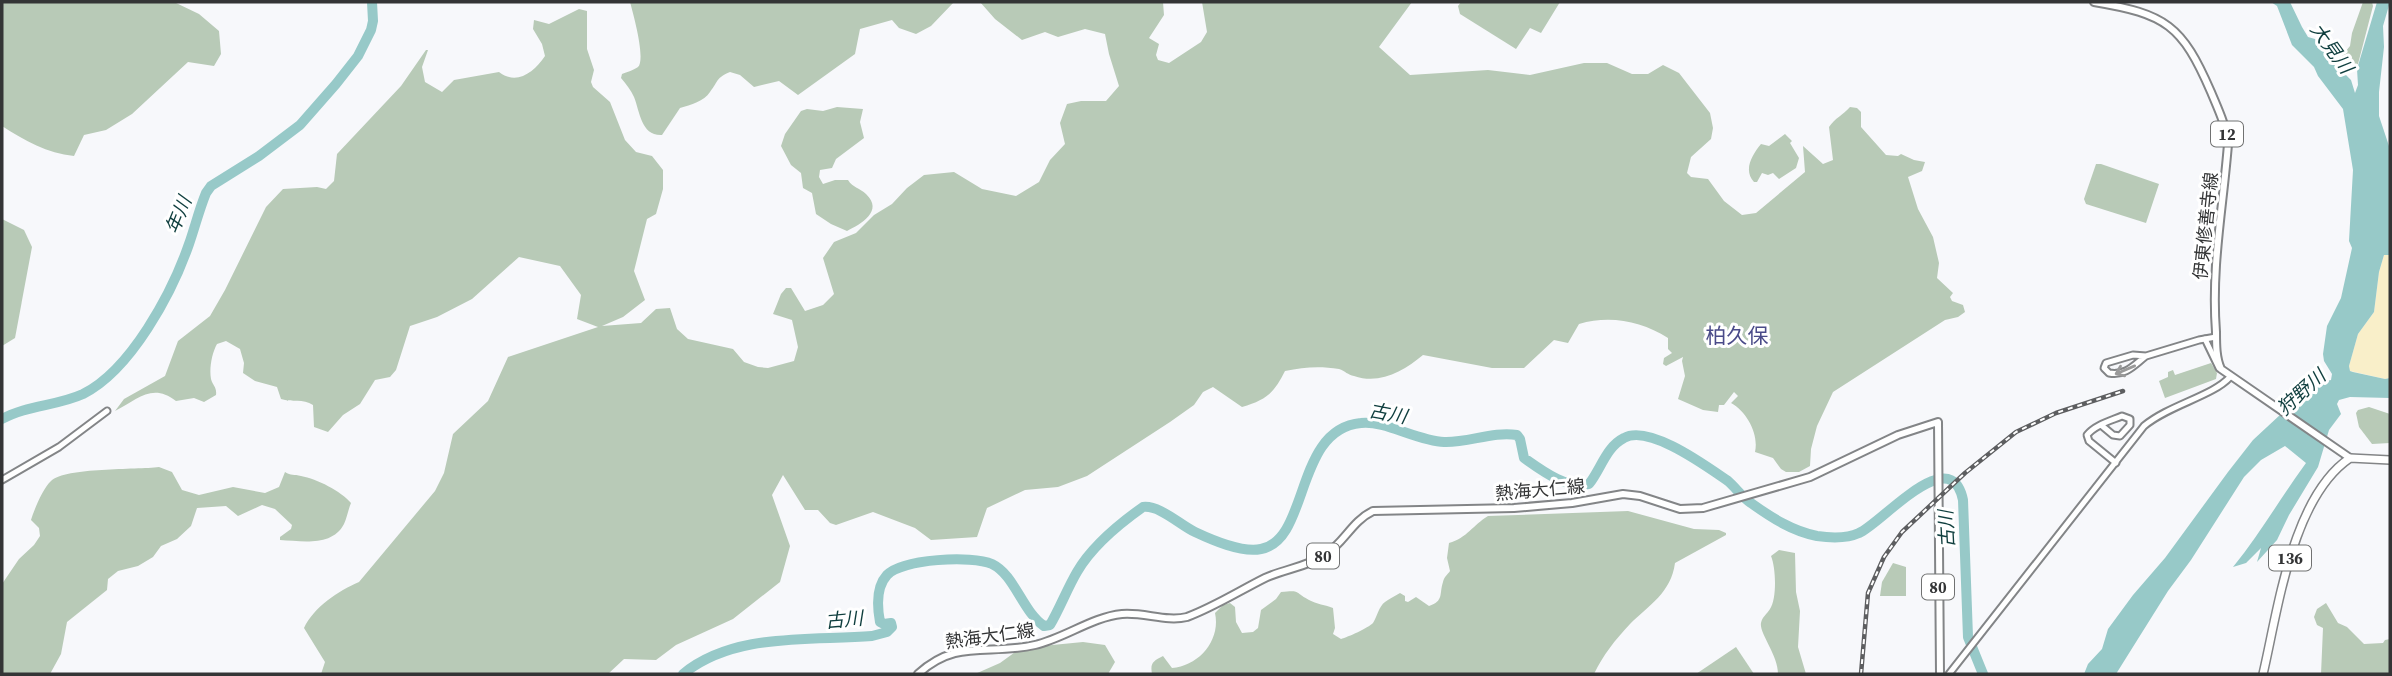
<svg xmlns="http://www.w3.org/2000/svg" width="2392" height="676" viewBox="0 0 2392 676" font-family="'Source Serif 4','Noto Sans JP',serif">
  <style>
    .green { fill: #b8cab7 }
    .sand { fill: #f9efc9 }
    .water { fill: #97c9c8 }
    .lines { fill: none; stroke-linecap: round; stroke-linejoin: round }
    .river { stroke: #97c9c8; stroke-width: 10 }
    .tertiary-casing { stroke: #838587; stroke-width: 9 }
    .primary-casing { stroke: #838587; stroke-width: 10 }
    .trunk-casing { stroke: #838587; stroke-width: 10 }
    .tertiary { stroke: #fff; stroke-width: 5 }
    .primary { stroke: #fff; stroke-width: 6 }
    .trunk { stroke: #fff; stroke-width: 7 }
    .rail-casing { stroke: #5d5e60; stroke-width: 4.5 }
    .rail { stroke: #fff; stroke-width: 2; stroke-dasharray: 5; stroke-linecap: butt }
    .oneway { stroke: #9a9a9a }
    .labels { text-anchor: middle; stroke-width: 6; stroke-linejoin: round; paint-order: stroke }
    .shield { fill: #fff; stroke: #717272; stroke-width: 2 }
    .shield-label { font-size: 16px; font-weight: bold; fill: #343536 }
    .street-label { font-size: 18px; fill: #343536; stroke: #fff }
    .water-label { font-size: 19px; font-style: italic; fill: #0f3e3e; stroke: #fff }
    .quarter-label { font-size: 21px; fill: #4a4b89; stroke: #fff }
  </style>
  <rect width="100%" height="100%" fill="#f7f8fb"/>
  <g class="green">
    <path d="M2 2H174L199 14 219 31 221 54 214 66 188 62 132 114 106 130 84 135 74 156C47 153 25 141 2 126Z"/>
    <path d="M630 2H954L931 26 916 34 899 28 892 20 860 29 855 54 798 95 779 81 754 87 740 75 730 72C716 78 719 80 710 92 704 101 691 105 680 108L662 135C641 136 640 112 634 97 631 90 626 84 621 78L622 74C627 72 634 70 638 67 646 59 633 13 630 2Z"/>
    <path d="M980 2H1163L1164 15 1149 38 1159 44 1156 55 1158 60 1169 63 1201 42 1207 32 1202 2H1412L1379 47 1410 75 1488 70 1530 75 1584 63H1607L1632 74H1648L1663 65 1679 73 1710 113 1713 128 1711 139 1691 157 1687 173 1691 177 1708 179 1724 201 1742 215 1756 213 1805 172 1803 146 1823 164 1833 160 1829 127C1835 118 1843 115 1850 107L1857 108 1861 112V127L1886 155 1898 156 1901 154 1914 160 1925 162 1922 171 1908 177 1918 209 1933 237 1939 263 1937 278 1953 293 1950 297 1952 301 1963 305 1965 312 1958 317 1945 320 1833 392 1817 426 1811 449 1810 466 1799 472H1786L1781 469 1773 458 1755 452C1759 434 1747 412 1731 403L1738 396 1734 392 1724 405H1719L1718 412 1703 410 1678 399 1685 376 1682 361 1683 357 1666 366 1663 364 1664 358 1672 353 1668 349V338C1641 321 1610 315 1579 324L1568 343 1554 340 1524 368H1492L1423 355C1404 371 1380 385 1354 376 1348 375 1345 371 1339 369 1320 366 1304 367 1285 371 1274 393 1266 400 1242 407L1213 387 1203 392 1194 405 1170 422 1087 476 1058 487 1025 490 987 508 977 537 931 540 915 528 873 512 836 525 830 523 818 510H805L783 475 772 495 790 546 780 582 733 619 676 645 656 660 624 659 608 674H321L325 662 304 628C314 607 338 591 359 582L435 491 444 473 453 434 488 401 508 357 598 327 577 319 581 295 560 266 519 257 472 299 437 317 410 326 396 370 390 377 375 380 360 404 343 415 328 432 314 427 313 405C303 398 292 403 281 399L277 387 255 381 243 373 244 363 240 349 226 341 217 344C212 353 209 368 211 379 213 386 217 387 216 395L204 402 194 398 176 401C152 382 137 400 115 411L124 399 165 376 178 341 210 316 225 290 266 207 283 189 317 187 326 189 334 181 337 154 401 86 426 50H428L422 67 425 82 442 92 454 80 499 72C517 86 534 72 545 56L542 44 533 29 534 20 549 24 579 9 587 11V49L594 70 591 82 593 87 610 102 625 140 636 152 652 156 663 170V189L656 214 647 219 634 271 645 300 623 317 602 326 641 323 656 309 670 308 677 329 688 339 733 349 744 362 758 367 768 368 794 361 798 347 792 320 773 314 781 294 786 288H791L805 311 823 305 834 294 823 258 834 242 856 233 874 215 892 204 907 188 924 175 954 172 982 189 1016 196 1039 182 1050 160 1065 144 1060 123 1067 104 1081 101H1106L1119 86 1109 54 1105 34 1085 29 1058 37 1045 32 1022 40 995 19Z"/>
    <path d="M1461 2H1560L1541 33 1530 28 1516 49 1460 14 1458 6Z"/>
    <path d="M2363 2H2372L2373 6 2358 64 2352 68 2345 64 2342 56 2350 46 2352 33Z"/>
    <path d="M837 107 863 109 860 122 864 138 836 159 832 168 820 170 819 177 823 184 835 180H848C853 188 860 188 866 194 884 211 861 224 847 231L831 224 816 214 812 193 803 188 801 173 791 165 781 146 785 134 801 111 807 109 823 111Z"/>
    <path d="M1785 134 1792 141 1790 143 1799 158 1796 168 1779 179 1773 173 1768 175 1762 173 1757 182H1754C1743 170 1752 155 1761 144L1769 146Z"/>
    <path d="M2096 164H2101L2159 184 2146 223 2086 204 2084 199Z"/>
    <path d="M2 219 24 230 32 247 15 338 2 346Z"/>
    <path d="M2211 363 2217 373 2216 379 2165 398 2159 381 2168 377V372L2173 370 2175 375Z"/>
    <path d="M2369 407 2390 414V443L2372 444 2359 427 2356 413 2358 410Z"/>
    <path d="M159 467 172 472 182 490 199 495 233 487 265 493 279 487 285 472C291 476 294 474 301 476 317 479 341 491 351 503 348 510 347 518 344 524 332 547 302 541 280 540V537L291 529 292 525 275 509 262 505 238 516 226 506 197 508 191 526 177 539 161 546 153 557 138 566 118 571 108 579 107 590 67 622 61 654 50 674H2V584L19 559 34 545 40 536 39 528 31 520C34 510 43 488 51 481 66 467 136 470 159 467Z"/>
    <path d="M1628 511 1694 529 1719 530 1726 533V535L1675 563C1671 593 1649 605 1630 624 1615 640 1603 655 1594 674H1152C1150 663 1153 661 1163 656L1172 668C1199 666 1221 640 1215 613L1223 605 1230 603 1235 607 1236 622 1242 633 1253 632 1258 628 1261 610 1276 599 1281 592C1301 590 1294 592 1309 600 1316 604 1326 605 1333 608L1335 628 1333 634 1341 639C1348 637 1368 628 1373 623 1377 617 1379 606 1385 602 1389 599 1395 596 1400 593L1405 596V601L1408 602 1416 597 1429 606C1444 601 1439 594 1443 582 1444 577 1448 574 1450 571L1447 558 1449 543C1467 538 1473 525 1488 516Z"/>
    <path d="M1779 550 1795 553 1796 592 1800 611 1798 647 1806 674H1778C1778 655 1759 633 1761 623 1762 617 1767 614 1770 609 1777 598 1776 568 1771 556Z"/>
    <path d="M1893 563 1906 567V596H1880L1882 582Z"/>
    <path d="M2326 603 2338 623 2347 627 2364 644 2383 643 2385 640 2390 639V674H2321L2323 628 2317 625 2314 617 2317 609Z"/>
    <path d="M1083 642 1105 645 1115 662 1108 674H975L1000 663 1018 650 1032 647Z"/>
    <path d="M1736 647 1754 674H1696Z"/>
  </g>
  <path class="sand" d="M2389 254 2390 378 2385 379 2350 371 2349 366 2358 334 2374 312 2379 272 2384 255Z"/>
  <path class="water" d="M2271 2H2290L2302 27 2308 37 2315 39 2334 57 2341 70 2351 80 2355 93 2358 85 2357 69 2377 2H2390L2383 26 2384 47 2379 92V116L2390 149V255H2384L2379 272 2374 312 2358 334 2349 366 2350 371 2353 372 2385 379 2390 378V398L2350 397 2339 400 2337 404 2341 414 2329 430 2318 467 2289 515 2277 540 2257 562 2261 548 2246 563 2233 567C2260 534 2281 497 2306 463L2285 446 2261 460 2244 477 2191 560 2168 591 2116 674H2084L2088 664 2102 649 2108 629 2133 595 2165 558 2228 472 2253 440 2310 387 2317 383 2331 380 2332 374 2324 361 2323 354 2327 326 2341 298 2352 248 2349 241 2353 170 2343 109 2318 76 2314 67 2292 45 2277 6Z"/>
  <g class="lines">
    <g class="river">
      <path d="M2 419C27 405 57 406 83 394 131 370 172 293 189 244 195 227 199 210 206 193L211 186 259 156 300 125 336 84 358 56 371 30 373 21 372 2"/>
      <path d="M683 674C734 632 810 641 872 636L887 632 892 627 891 623 884 624 880 622C877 606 876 587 887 575 902 559 972 555 992 564 1015 575 1022 611 1044 626L1050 625C1060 608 1067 589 1077 572 1092 546 1119 524 1143 507 1160 505 1180 525 1195 532 1212 540 1241 553 1261 549 1310 540 1294 429 1361 423 1384 420 1418 441 1444 442 1468 443 1493 431 1517 435L1520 439 1524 458C1541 470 1567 490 1589 484 1601 469 1606 447 1624 438 1649 424 1706 466 1728 481 1736 488 1742 497 1751 503 1772 518 1792 531 1817 536 1831 538 1846 539 1859 533 1881 524 1951 440 1963 500L1968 637 1983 674"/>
    </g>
    <defs>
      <g id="tertiary">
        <path d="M2205 339 2219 368"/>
        <path d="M2146 356C2134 365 2126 376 2109 373L2104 368 2106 363 2133 355 2146 356 2199 340 2216 337"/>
        <path d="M2101 425 2113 435 2120 436 2130 425V419L2122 416C2110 421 2095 425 2087 435L2089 441 2116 463"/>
        <path d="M2 480 59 447 107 411"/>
        <path d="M1949 674 2144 426C2169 405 2213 396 2230 377"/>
      </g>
      <g id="primary">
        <path d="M2094 2C2166 14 2182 25 2211 92 2218 109 2226 125 2228 144 2223 208 2211 267 2216 332 2216 345 2216 358 2221 369L2350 458"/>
        <path d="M918 674C957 638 989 656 1035 645 1065 638 1092 617 1122 614 1144 612 1166 622 1187 617 1214 607 1239 591 1265 578 1284 569 1307 567 1325 555 1344 543 1352 521 1373 511L1514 508 1572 503 1623 494 1640 496 1680 509 1703 508 1810 477 1898 435 1938 422 1940 674"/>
      </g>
      <path id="trunk" d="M2263 674C2278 610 2292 497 2350 458L2390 460"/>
    </defs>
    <use href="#tertiary" class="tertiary-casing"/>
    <use href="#primary" class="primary-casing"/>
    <use href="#trunk" class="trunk-casing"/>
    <use href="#tertiary" class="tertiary"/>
    <use href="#primary" class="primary"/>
    <use href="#trunk" class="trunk"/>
    <defs>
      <path id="rail" d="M1861 674 1868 593 1884 557 1902 532 1965 473 2016 432 2056 413 2123 391"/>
    </defs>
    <use href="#rail" class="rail-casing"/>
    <use href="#rail" class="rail"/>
  </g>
  <defs><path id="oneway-shaft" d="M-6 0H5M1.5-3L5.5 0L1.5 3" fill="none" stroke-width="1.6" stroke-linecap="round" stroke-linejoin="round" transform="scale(1.75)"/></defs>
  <use class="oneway" href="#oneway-shaft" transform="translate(2125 370) rotate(157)"/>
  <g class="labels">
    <g class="shield">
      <rect x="2211" y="121.5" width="32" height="25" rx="5"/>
      <rect x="1307" y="543.5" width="32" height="25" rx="5"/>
      <rect x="2269" y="545.5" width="42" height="25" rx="5"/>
      <rect x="1922" y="574.5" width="32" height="25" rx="5"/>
    </g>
    <g class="shield-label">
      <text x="2227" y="140">12</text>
      <text x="1323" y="562">80</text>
      <text x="2290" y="564">136</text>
      <text x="1938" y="593">80</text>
    </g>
    <g class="street-label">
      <text transform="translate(2206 226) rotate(-84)" y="6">伊東修善寺線</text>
      <text transform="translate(1540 490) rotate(-5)" y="6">熱海大仁線</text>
      <text transform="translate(990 636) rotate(-8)" y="6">熱海大仁線</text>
    </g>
    <g class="water-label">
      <text transform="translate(2332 48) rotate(54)" y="7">大見川</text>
      <text transform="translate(178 215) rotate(-68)" y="7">年川</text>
      <text transform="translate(2301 392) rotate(-42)" y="7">狩野川</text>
      <text transform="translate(1388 413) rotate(11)" y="7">古川</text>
      <text transform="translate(1946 529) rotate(-93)" y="7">古川</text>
      <text transform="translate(844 619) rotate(-5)" y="7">古川</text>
    </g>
    <g class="quarter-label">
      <text x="1737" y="343">柏久保</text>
    </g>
  </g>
  <rect width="2392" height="676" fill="none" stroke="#343536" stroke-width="7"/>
</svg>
